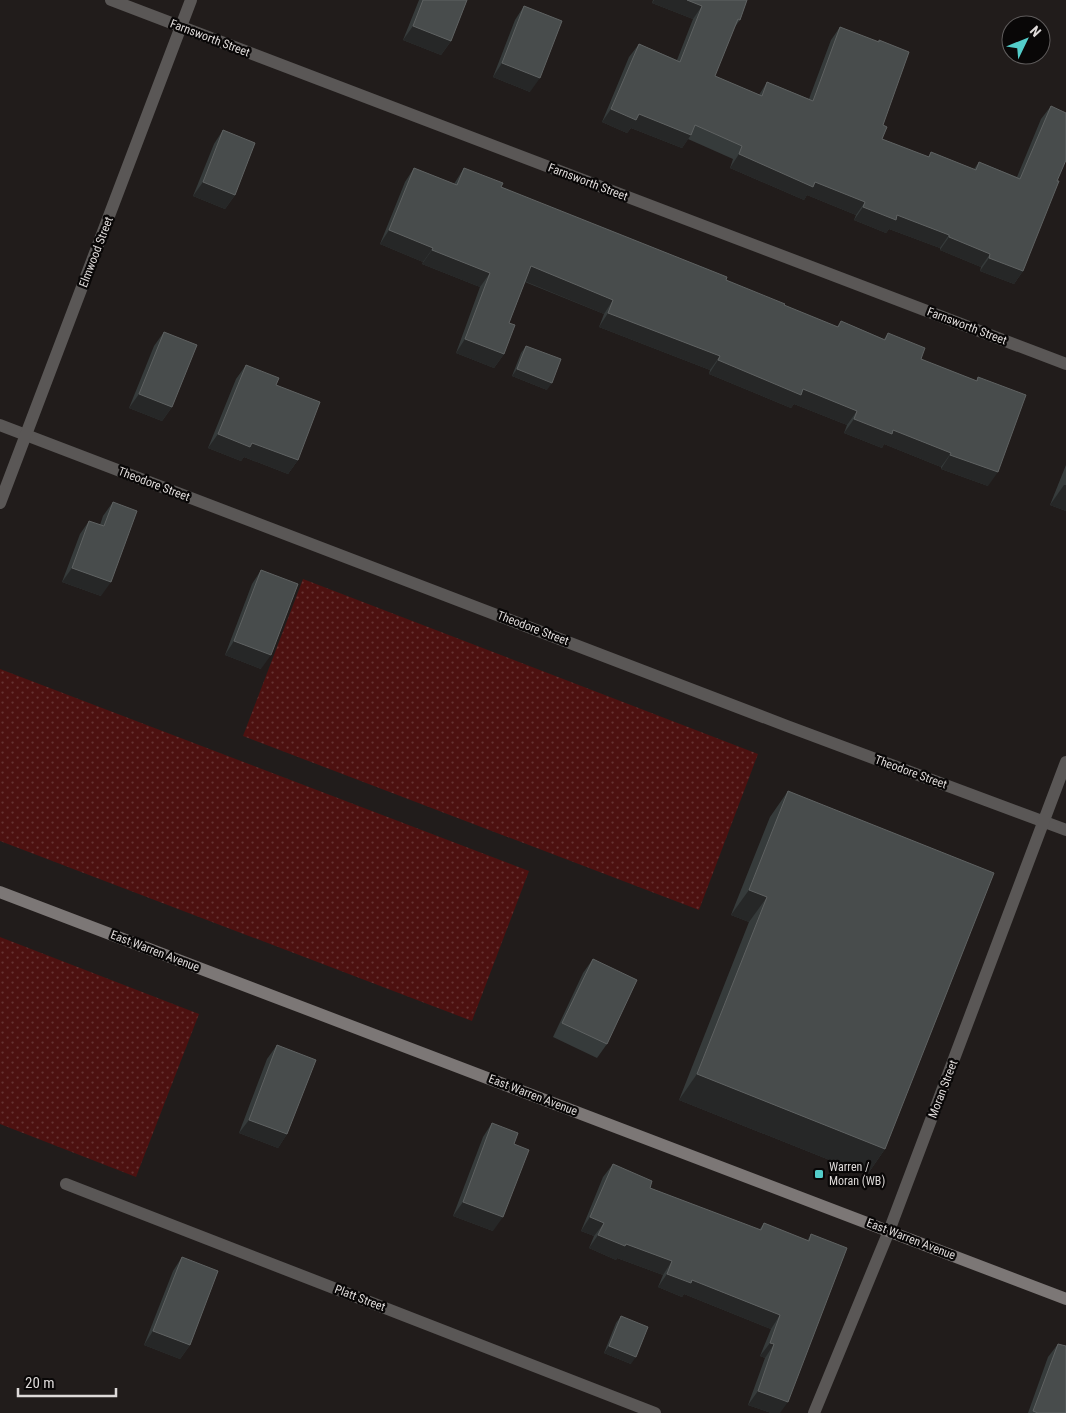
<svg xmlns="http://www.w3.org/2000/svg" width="1066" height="1413" viewBox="0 0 1066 1413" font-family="'Roboto Condensed',sans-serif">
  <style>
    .grass { fill: url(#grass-dots) }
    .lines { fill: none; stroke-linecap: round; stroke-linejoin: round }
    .minor { stroke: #5a5756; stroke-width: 12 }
    .secondary { stroke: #7c7776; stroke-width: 12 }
    .wall { fill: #363b3b }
    .shaded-wall { fill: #262727 }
    .building { fill: #484c4c; stroke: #5f6262 }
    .poi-dot { fill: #53cdca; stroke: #090707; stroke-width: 2 }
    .labels { text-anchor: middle; stroke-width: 4.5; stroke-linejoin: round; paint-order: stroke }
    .street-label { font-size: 12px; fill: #dedad9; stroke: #090707 }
    .poi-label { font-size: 12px; fill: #dedad9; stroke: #090707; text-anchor: start }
  </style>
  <defs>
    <pattern id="grass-dots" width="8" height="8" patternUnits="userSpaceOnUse" patternTransform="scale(1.25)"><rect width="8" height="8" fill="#4d1110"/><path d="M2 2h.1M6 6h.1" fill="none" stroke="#663332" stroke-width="1.8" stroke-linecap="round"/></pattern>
  </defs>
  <rect width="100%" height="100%" fill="#211c1b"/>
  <g class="grass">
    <path d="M303 579 758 754 699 910 243 736Z"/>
    <path d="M0 669 529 871 472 1021 0 841Z"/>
    <path d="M0 937 199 1014 136 1177 0 1124Z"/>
  </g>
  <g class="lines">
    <g class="minor">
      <path d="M111 0 1066 364"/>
      <path d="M0 425 787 726 1066 830"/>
      <path d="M0 503 191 0"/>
      <path d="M66 1184 655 1413"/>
      <path d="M814 1413 889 1231 1066 762"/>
    </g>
    <path class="secondary" d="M0 892 1066 1299"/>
  </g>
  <g class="wall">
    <path d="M419 0H467L451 41 441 55 403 40Z"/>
    <path d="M653 0H747L740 20 734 28 715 76 759 95 767 82 809 99 831 40 840 27 878 42 879 40 883 125 882 139 928 157 931 152 974 169 979 162 1017 177 1041 119 1051 106 1057 181 1023 271 1014 284 980 271 981 267 940 250V248L889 229 886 233 854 220 856 215 807 195 804 200 730 168 733 159 688 139 682 148 631 128 627 133 602 122 629 57 639 44 677 60 693 19 652 3Z"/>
    <path d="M524 6 530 92 493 77 515 20Z"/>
    <path d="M223 130 235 195 225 209 193 196 214 144Z"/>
    <path d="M414 168 454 184 464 168 501 187 726 280 784 305 837 327 841 321 884 339 888 333 921 359 976 381 978 377 988 486 941 469V467L884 444 882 448 844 433 847 425 794 404 791 408 709 374 710 370 599 327 604 314 525 282 509 323 504 354 494 368 456 353 480 287 422 264 423 262 380 244 405 182Z"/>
    <path d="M164 332 172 407 162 421 129 408 154 346Z"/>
    <path d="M526 346 547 390 512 376 521 353Z"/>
    <path d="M246 365 276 385 298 460 288 474 244 457 241 461 208 448 236 379Z"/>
    <path d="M1066 465V511L1050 505Z"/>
    <path d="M113 502 101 596 62 582 80 534 89 521 100 525 103 516Z"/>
    <path d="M261 570V669L225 655 252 584Z"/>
    <path d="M788 791 885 1149 867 1175 679 1100 749 922 731 915 770 817Z"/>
    <path d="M593 959 607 1044 597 1058 553 1037 583 973Z"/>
    <path d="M277 1045 287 1134 278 1148 239 1133 267 1059Z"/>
    <path d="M492 1123 493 1231 453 1216 483 1137Z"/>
    <path d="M613 1164 650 1188 759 1230 764 1223 807 1241 811 1234 780 1413H771L748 1405 765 1358 760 1356 771 1329 684 1294 682 1297 658 1287 663 1275 617 1258 616 1260 589 1248 594 1236 581 1231 603 1177Z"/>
    <path d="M182 1257 190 1345 180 1359 144 1345 173 1271Z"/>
    <path d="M621 1316 631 1364 604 1353 616 1323Z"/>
    <path d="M1058 1344 1066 1413H1028L1048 1357Z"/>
  </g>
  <g class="shaded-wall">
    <path d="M654 0H687L702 6 693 19 652 3Z"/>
    <path d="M413 26 451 41 441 55 403 40Z"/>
    <path d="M502 63 540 78 530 92 493 77Z"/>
    <path d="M611 109 639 114 691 135 682 148 631 128 627 133 602 122Z"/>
    <path d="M739 154 815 182 865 202 856 215 807 195 804 200 730 168Z"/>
    <path d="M203 182 235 195 225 209 193 196Z"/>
    <path d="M863 207 897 215 949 235 940 248 889 229 886 233 854 220Z"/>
    <path d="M389 230 433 248 423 262 380 244Z"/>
    <path d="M949 237 990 254 981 267 940 250Z"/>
    <path d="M432 250 490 273 480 287 422 264Z"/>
    <path d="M989 258 1023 271 1014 284 980 271Z"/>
    <path d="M531 266 613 300 604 314 522 280Z"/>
    <path d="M608 313 720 356 710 370 599 327Z"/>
    <path d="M465 339 504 354 494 368 456 353Z"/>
    <path d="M718 360 803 389 857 411 847 425 794 404 791 408 709 374Z"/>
    <path d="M517 369 552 383 547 390 512 376Z"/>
    <path d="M139 394 172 407 162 421 129 408Z"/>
    <path d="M854 419 893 430 951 453 941 467 884 444 882 448 844 433Z"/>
    <path d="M218 434 252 443 298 460 288 474 244 457 241 461 208 448Z"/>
    <path d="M950 455 998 472 988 486 941 469Z"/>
    <path d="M1064 485H1066V511L1050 505Z"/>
    <path d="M72 568 111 582 101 596 62 582Z"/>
    <path d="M234 641 271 655 261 669 225 655Z"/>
    <path d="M749 890 767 897 749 922 731 915Z"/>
    <path d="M697 1074 885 1149 867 1175 679 1100Z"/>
    <path d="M249 1120 287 1134 278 1148 239 1133Z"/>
    <path d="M463 1202 503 1217 493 1231 453 1216Z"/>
    <path d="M590 1217 604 1223 594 1236 581 1231Z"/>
    <path d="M598 1235 626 1244 672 1261 663 1275 617 1258 616 1260 589 1248Z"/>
    <path d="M667 1274 692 1280 780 1315 771 1329 684 1294 682 1297 658 1287Z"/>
    <path d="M153 1331 190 1345 180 1359 144 1345Z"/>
    <path d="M770 1343 774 1344 765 1358 760 1356Z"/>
    <path d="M609 1346 636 1357 631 1364 604 1353Z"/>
    <path d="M758 1391 788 1402 780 1413H771L748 1405Z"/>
  </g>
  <g class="building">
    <path d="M423 0H467L451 41 413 26Z"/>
    <path d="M687 0H747L740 20 738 19 715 76 762 96 767 82 813 101 840 27 879 42V40L909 52 883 125 887 127 882 139 929 157 931 152 976 170 979 162 1020 179 1051 106 1066 113V160L1057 181H1059L1023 271 989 258 990 254 949 237V235L897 215 896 220 863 207 865 202 815 182 813 187 739 154 742 146 695 125 691 135 639 114 636 120 611 109 639 44 680 62 702 6Z"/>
    <path d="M524 6 562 21 540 78 502 63Z"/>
    <path d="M223 130 255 143 235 195 203 182Z"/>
    <path d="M414 168 457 185 464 168 503 183 501 187 727 277 726 280 785 304 784 305 838 327 841 321 885 340 888 333 925 348 921 359 977 381 978 377 1026 395 998 472 950 455 951 453 893 430 892 434 854 419 857 411 803 389 801 395 718 360 720 356 608 313 613 300 531 266 509 323 515 325 504 354 465 339 490 273 432 250 433 248 389 230Z"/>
    <path d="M164 332 197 345 172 407 139 394Z"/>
    <path d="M526 346 561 359 552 383 517 369Z"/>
    <path d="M246 365 279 378 276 385 320 402 298 460 252 443 250 447 218 434Z"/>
    <path d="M113 502 137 511 111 582 72 568 89 521 104 526Z"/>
    <path d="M261 570 298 584 271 655 234 641Z"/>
    <path d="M788 791 994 873 885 1149 697 1074 767 897 749 890Z"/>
    <path d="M593 959 637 980 607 1044 562 1023Z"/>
    <path d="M277 1045 316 1060 287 1134 249 1120Z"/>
    <path d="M492 1123 518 1133 514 1144 529 1150 503 1217 463 1202Z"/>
    <path d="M613 1164 652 1181 650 1188 761 1230 764 1223 809 1241 811 1234 847 1248 788 1402 758 1391 774 1344 770 1343 780 1315 692 1280 691 1283 667 1274 672 1261 626 1244 625 1246 598 1235 604 1223 590 1217Z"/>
    <path d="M182 1257 218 1271 190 1345 153 1331Z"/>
    <path d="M621 1316 648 1327 636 1357 609 1346Z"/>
    <path d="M1058 1344 1066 1346V1413H1038L1033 1411Z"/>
  </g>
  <rect class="poi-dot" x="814" y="1169" width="10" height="10" rx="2.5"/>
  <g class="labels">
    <g class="street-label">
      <text transform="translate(210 38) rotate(21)" y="4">Farnsworth Street</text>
      <text transform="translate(588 182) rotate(21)" y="4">Farnsworth Street</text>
      <text transform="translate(96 252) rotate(-69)" y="4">Elmwood Street</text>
      <text transform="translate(967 326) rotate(21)" y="4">Farnsworth Street</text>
      <text transform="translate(154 484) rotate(21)" y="4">Theodore Street</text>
      <text transform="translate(533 628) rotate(21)" y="4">Theodore Street</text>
      <text transform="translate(911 772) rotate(20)" y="4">Theodore Street</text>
      <text transform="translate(155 951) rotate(21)" y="4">East Warren Avenue</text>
      <text transform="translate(943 1089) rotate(-69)" y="4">Moran Street</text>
      <text transform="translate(533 1095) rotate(21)" y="4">East Warren Avenue</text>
      <text transform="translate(911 1239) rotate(21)" y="4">East Warren Avenue</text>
      <text transform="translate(360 1298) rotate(21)" y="4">Platt Street</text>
    </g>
    <g class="poi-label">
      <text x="829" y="1171">Warren /<tspan x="829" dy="14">Moran (WB)</tspan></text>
    </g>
  </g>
  <g transform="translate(1026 40) rotate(47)"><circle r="24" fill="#090707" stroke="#5e5b5b"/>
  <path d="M0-4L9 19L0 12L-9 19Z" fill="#53cdca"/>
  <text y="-8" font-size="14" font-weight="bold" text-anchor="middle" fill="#dedad9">N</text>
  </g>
  <path d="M18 1388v8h98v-8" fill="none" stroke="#dedad9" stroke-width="2.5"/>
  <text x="25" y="1388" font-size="15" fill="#dedad9" stroke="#090707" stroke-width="4" paint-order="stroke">20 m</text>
</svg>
